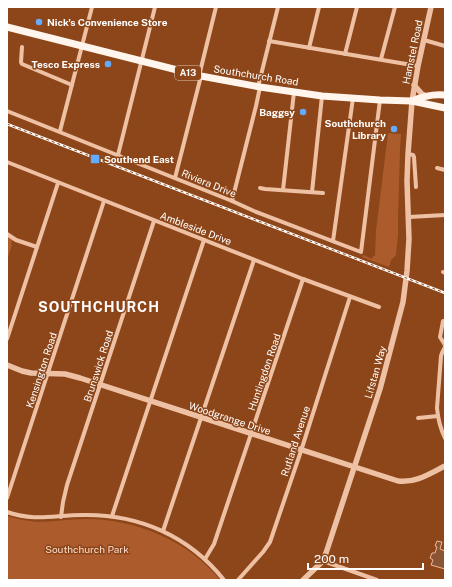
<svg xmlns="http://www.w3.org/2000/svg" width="452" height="587" viewBox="0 0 452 587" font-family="'Public Sans',sans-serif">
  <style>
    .green { fill: #ac5c2c }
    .water { fill: #895534; stroke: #f1b898 }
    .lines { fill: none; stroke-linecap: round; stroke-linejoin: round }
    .minor { stroke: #eec1a5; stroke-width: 4 }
    .tertiary { stroke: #eec1a5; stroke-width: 5.5 }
    .primary { stroke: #fff5ed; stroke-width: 7 }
    .rail-casing { stroke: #fff; stroke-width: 2.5 }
    .rail { stroke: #8d4619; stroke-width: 1; stroke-dasharray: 3; stroke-linecap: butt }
    .poi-dot { fill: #63abff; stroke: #8d4619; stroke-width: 1.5 }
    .labels { text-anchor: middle; stroke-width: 3; stroke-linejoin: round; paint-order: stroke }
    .shield { fill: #8d4619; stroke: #ddc8ba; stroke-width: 1 }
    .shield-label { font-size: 9px; font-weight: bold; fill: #fff }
    .poi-label { font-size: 10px; font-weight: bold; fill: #fff; stroke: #8d4619; text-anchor: end }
    .street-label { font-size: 10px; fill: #fff; stroke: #8d4619 }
    .park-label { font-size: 10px; fill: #faddcb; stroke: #8d4619 }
    .district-label { font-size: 14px; font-weight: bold; letter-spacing: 1px; fill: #fff; stroke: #8d4619 }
  </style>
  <rect width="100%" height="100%" fill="#8d4619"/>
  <g class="green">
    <path d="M388 133 401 134 400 150 398 218V235L396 255 391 260 389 267 362 257 363 255 372 259 373 256H375L376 231Z"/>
    <path d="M7 236 13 239 11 244 12 245 7 260Z"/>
    <path d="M7 516C17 519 27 521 37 522 53 522 69 519 86 519 135 519 189 541 220 580H7Z"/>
  </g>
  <path class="water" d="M437 541 442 542 440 549 445 551V569L431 565 433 560 430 558 432 553H435L437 547 435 546Z"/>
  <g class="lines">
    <g class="minor">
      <path d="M424 40 445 46"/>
      <path d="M269 41 418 66"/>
      <path d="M22 47 21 62 22 64 72 85"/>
      <path d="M309 48 319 7"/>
      <path d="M345 54 357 7"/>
      <path d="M381 59 395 7"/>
      <path d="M199 76 216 7"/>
      <path d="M258 87 278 7"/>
      <path d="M7 111 232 201 254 211 361 252 380 100"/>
      <path d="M60 131 92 7"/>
      <path d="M408 154 413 155 414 157 416 187"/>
      <path d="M118 155 155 7"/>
      <path d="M7 162 303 279 379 307"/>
      <path d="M437 168 445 170"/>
      <path d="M175 178 201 76"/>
      <path d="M260 188 265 189 323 193"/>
      <path d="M283 190 294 92"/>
      <path d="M312 192 322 96"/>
      <path d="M232 201 256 106 260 87"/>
      <path d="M409 217 445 215"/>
      <path d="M7 234 16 240 37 247"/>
      <path d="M333 241 353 98"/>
      <path d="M443 272 445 273"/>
      <path d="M445 321H443L440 337 445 345"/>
      <path d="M7 339 58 183"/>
      <path d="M445 347 442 353 441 356 437 408C438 419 440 428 445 438"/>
      <path d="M418 418 438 416"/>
      <path d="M7 498 104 201"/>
      <path d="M7 512C36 522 54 515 83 515 139 514 189 536 224 580"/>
      <path d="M112 516 204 240"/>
      <path d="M61 517 63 502 67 485 154 221"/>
      <path d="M163 531 254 260"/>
      <path d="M205 559 214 544 303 279"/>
      <path d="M323 561 377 580"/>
      <path d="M238 580 263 552 270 542 301 451 350 297"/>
    </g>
    <g class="tertiary">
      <path d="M414 85 422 94 426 96"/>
      <path d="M7 365 22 371 31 373 65 374 80 378 398 481C416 483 429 474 445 466"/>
      <path d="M303 580 323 561 326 553 380 389 403 302 407 271 409 239 407 181 408 154 412 101 418 66 431 7"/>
    </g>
    <g class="primary">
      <path d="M7 27 201 76 260 87 322 96 380 100 412 101 445 108"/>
      <path d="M412 101C423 96 434 94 445 95"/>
    </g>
    <defs>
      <path id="rail" d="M7 124 445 293"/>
    </defs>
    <use href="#rail" class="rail-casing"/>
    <use href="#rail" class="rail"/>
  </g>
  <g class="poi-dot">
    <circle cx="39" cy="22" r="4"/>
    <circle cx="108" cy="64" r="4"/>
    <circle cx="303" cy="112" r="4"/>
    <circle cx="394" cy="129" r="4"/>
    <rect x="90" y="154" width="10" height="10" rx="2"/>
  </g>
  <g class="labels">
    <rect class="shield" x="175" y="66" width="26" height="14" rx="3"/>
    <g class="shield-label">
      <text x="188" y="76">A13</text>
    </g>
    <g class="poi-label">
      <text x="47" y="26" text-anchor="start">Nick's Convenience Store</text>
      <text x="100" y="68">Tesco Express</text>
      <text x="295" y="116">Baggsy</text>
      <text x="386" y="127">Southchurch<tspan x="386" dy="12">Library</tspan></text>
      <text x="104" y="163" text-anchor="start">Southend East</text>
    </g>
    <g class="street-label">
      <text transform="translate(412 52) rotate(-78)" y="4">Hamstel Road</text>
      <text transform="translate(256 75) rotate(9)" y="4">Southchurch Road</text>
      <text transform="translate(209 183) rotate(22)" y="4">Riviera Drive</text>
      <text transform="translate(196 228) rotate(21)" y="4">Ambleside Drive</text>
      <text transform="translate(98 366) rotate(-72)" y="4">Brunswick Road</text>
      <text transform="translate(41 370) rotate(-72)" y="4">Kensington Road</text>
      <text transform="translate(264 372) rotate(-71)" y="4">Huntingdon Road</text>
      <text transform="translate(375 372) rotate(-74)" y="4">Lifstan Way</text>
      <text transform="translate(230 418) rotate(18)" y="4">Woodgrange Drive</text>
      <text transform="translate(295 441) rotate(-72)" y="4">Rutland Avenue</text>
    </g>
    <g class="park-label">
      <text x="87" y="553">Southchurch Park</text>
    </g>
    <g class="district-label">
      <text x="99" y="312">SOUTHCHURCH</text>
    </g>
  </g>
  <rect width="452" height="587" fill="none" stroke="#ffffff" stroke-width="16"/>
  <path d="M308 563v6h115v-6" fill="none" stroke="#ffffff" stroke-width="2"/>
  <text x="314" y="563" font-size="12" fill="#ffffff" stroke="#8d4619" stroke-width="3" paint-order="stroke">200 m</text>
</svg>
